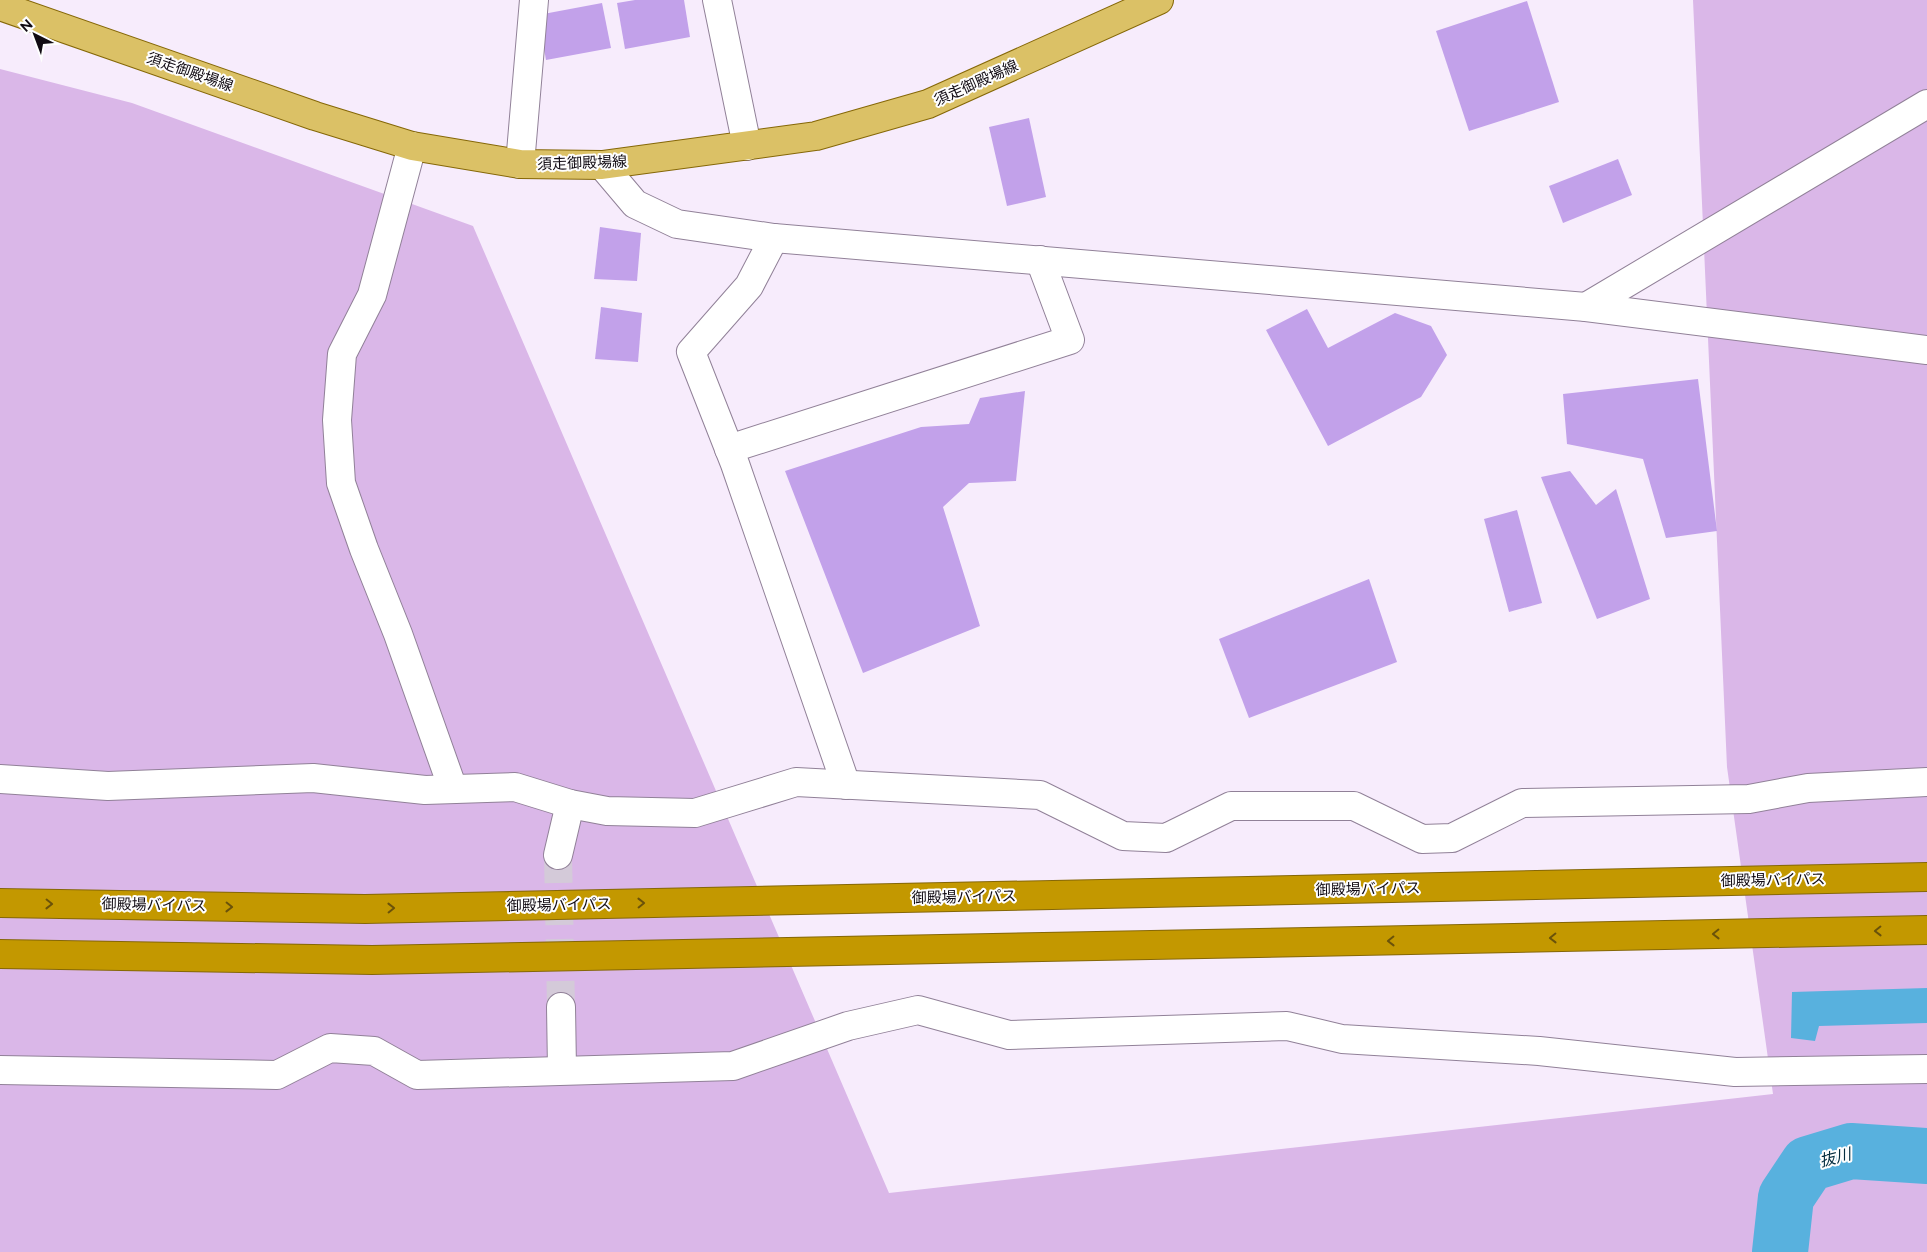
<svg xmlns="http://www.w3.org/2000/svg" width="1927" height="1252" viewBox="0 0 1927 1252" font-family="Raleway,'Noto Sans JP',sans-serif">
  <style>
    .green { fill: #dab7e8 }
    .water { fill: #58b1de }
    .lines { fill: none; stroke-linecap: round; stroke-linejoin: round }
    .river { stroke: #58b1de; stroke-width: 56 }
    .building { fill: #c2a1ea }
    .minor-tunnel { stroke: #d4cad9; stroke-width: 28; stroke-dasharray: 28 14; stroke-linecap: butt }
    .minor-casing { stroke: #918198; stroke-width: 30 }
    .major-casing { stroke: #856707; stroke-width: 30 }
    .highway-casing { stroke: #856707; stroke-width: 30 }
    .minor { stroke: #fff; stroke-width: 28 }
    .major { stroke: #dbc166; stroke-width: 28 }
    .highway { stroke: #c39800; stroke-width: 28 }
    .oneway { stroke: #6a520a }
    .labels { text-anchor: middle; stroke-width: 4; stroke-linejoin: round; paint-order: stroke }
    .street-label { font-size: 15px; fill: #110b13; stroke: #fefefe }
    .water-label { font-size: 16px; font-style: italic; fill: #032d40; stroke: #fefefe }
  </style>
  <rect width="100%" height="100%" fill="#f7ecfc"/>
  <path class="green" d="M1693 0H1927V1252H0V69L132 103 473 226 889 1193 1773 1094 1727 767Z"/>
  <path class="water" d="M1927 988V1023L1819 1026 1815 1041 1791 1038 1792 992Z"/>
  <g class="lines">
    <path class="river" d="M1780 1252 1786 1197 1808 1164 1851 1151 1927 1156"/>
  </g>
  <g class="building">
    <path d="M635 0H684L690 37 625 49 617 3Z"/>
    <path d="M1527 1 1559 102 1469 131 1436 31Z"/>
    <path d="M602 3 611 48 546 60 538 15Z"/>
    <path d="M1029 118 1046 197 1007 206 989 127Z"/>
    <path d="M1618 159 1632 195 1563 223 1549 186Z"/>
    <path d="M600 227 641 233 637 281 594 279Z"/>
    <path d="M601 307 642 313 638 362 595 359Z"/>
    <path d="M1307 309 1328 348 1395 313 1431 326 1447 355 1421 397 1328 446 1266 330Z"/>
    <path d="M1698 379 1717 531 1666 538 1643 459 1567 444 1563 394Z"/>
    <path d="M1025 391 1016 481 969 483 943 507 980 626 863 673 785 471 921 427 969 424 980 398Z"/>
    <path d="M1570 471 1596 505 1616 489 1650 599 1597 619 1541 477Z"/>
    <path d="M1517 510 1542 603 1509 612 1484 519Z"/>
    <path d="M1369 579 1397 662 1249 718 1219 639Z"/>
  </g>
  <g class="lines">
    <path class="minor-tunnel" d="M558 855 561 1007"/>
    <defs>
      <g id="minor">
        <path d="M717 0 747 146"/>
        <path d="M412 146 372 295 342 354 337 420 341 483 364 549 398 634 453 789"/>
        <path d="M520 164 534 0"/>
        <path d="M602 165 635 204 677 224 774 238 1586 307 1927 350"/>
        <path d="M774 238 749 286 691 352 735 464 846 785"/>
        <path d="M1586 307 1927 104"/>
        <path d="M729 449 1070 340 1040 260"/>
        <path d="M0 779 108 786 313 778 425 790 515 787 570 804 607 811 695 813 796 782 1040 795 1123 836 1166 838 1231 806H1354L1422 839 1452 838 1522 803 1749 799 1808 788 1927 782"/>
        <path d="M558 855 570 804"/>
        <path d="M561 1007 562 1069"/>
        <path d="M0 1070 277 1075 330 1048 374 1051 417 1075 733 1066 848 1026 918 1010 1009 1035 1287 1026 1342 1039 1539 1051 1735 1072 1927 1069"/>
      </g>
      <path id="major" d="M0 6 315 116 412 146 520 164 602 165 816 136 928 104 1159 0"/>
      <g id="highway">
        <path d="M0 903 365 909 1927 877"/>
        <path d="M0 954 372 960 1927 930"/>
      </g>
    </defs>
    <use href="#minor" class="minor-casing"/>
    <use href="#major" class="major-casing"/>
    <use href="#highway" class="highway-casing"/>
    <use href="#minor" class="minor"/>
    <use href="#major" class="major"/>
    <use href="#highway" class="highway"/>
  </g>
  <defs><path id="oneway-chevron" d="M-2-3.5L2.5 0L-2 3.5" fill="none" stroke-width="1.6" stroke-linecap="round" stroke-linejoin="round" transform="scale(1.25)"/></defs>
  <g class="oneway">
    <use href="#oneway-chevron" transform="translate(641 903) rotate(-1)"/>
    <use href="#oneway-chevron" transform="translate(49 904) rotate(1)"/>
    <use href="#oneway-chevron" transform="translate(229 907) rotate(1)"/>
    <use href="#oneway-chevron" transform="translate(391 908) rotate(-1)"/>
    <use href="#oneway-chevron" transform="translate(1878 931) rotate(179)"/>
    <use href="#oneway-chevron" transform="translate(1716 934) rotate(179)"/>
    <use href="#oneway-chevron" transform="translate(1553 938) rotate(179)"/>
    <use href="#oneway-chevron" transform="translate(1391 941) rotate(179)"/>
  </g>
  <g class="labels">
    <g class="street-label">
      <text transform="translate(190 72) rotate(19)" y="5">須走御殿場線</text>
      <text transform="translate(976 83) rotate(-24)" y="5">須走御殿場線</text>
      <text transform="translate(582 163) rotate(-2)" y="5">須走御殿場線</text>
      <text transform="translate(1773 880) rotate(-1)" y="5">御殿場バイパス</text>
      <text transform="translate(1368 889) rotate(-1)" y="5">御殿場バイパス</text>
      <text transform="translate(964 897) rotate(-1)" y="5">御殿場バイパス</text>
      <text transform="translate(154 905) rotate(1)" y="5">御殿場バイパス</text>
      <text transform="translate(559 905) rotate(-1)" y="5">御殿場バイパス</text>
    </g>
    <g class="water-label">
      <text transform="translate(1835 1157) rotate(-14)" y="6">抜川</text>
    </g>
  </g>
  <g transform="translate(35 35) rotate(318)" stroke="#fefefe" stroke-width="4" paint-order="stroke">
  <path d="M0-4L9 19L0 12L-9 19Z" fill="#110b13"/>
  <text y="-8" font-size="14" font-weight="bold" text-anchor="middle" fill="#110b13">N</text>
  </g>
</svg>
